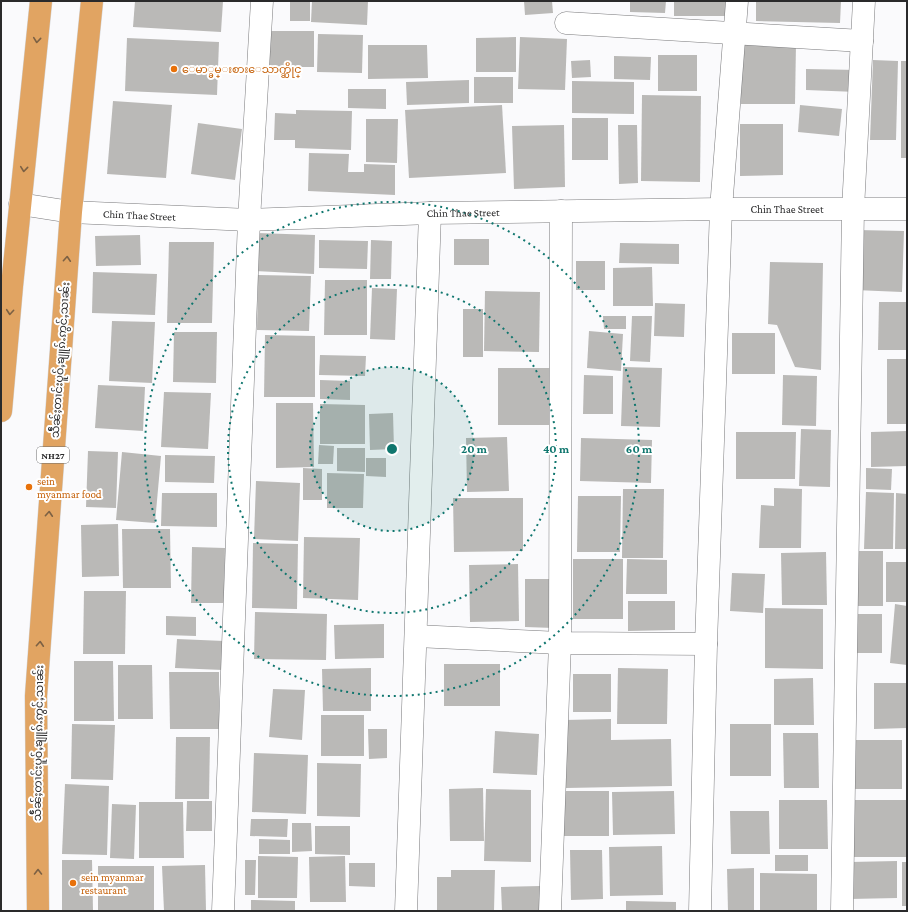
<svg xmlns="http://www.w3.org/2000/svg" width="908" height="912" viewBox="0 0 908 912" font-family="'Crimson Pro','Noto Sans Myanmar',serif">
  <style>
    .building { fill: #bab9b7 }
    .lines { fill: none; stroke-linecap: round; stroke-linejoin: round }
    .street-casing { stroke: #7a7a7c; stroke-width: 23 }
    .highway-casing { stroke: #d4d4d5; stroke-width: 23 }
    .street { stroke: #fff; stroke-width: 22 }
    .highway { stroke: #e1a462; stroke-width: 22 }
    .oneway { stroke: #7c6144 }
    .ring { fill: none; stroke: #0f766e; stroke-width: 2; stroke-dasharray: 2 4 }
    .food-dot { fill: #e8710a; stroke: #fff; stroke-width: 1.5 }
    .labels { text-anchor: middle; stroke-width: 4; stroke-linejoin: round; paint-order: stroke }
    .shield { fill: #fff; stroke: #6a6a6b; stroke-width: 1 }
    .shield-label { font-size: 10px; font-weight: bold; fill: #2a2a2b }
    .food-label { font-size: 11px; fill: #c56008; stroke: #fff; text-anchor: start }
    .street-label { font-size: 11px; fill: #2a2a2b; stroke: #fff }
    .centre { fill: #0f766e; stroke: #fff; stroke-width: 2 }
    .ring-label { font-size: 12px; text-anchor: middle; font-weight: bold; fill: #0f766e; stroke: #fff; stroke-width: 4; stroke-linejoin: round; paint-order: stroke }
  </style>
  <rect width="100%" height="100%" fill="#fafafc"/>
  <g class="building">
    <path d="M135 1H223L221 32 133 27Z"/>
    <rect x="290" y="1" width="20" height="20"/>
    <path d="M312 1H368L367 25 311 22Z"/>
    <path d="M524 1H552L553 13 525 15Z"/>
    <path d="M630 1H666L665 13 630 12Z"/>
    <rect x="674" y="1" width="53" height="15"/>
    <path d="M756 1H841L840 23 756 21Z"/>
    <rect x="269" y="31" width="45" height="36"/>
    <path d="M318 34 363 35 362 73 317 72Z"/>
    <path d="M516 37V72H476V38Z"/>
    <path d="M520 37 567 39 565 90 518 89Z"/>
    <path d="M127 38 219 42 217 95 125 91Z"/>
    <path d="M741 43H796L795 104H741Z"/>
    <path d="M368 45H427L428 78 368 79Z"/>
    <rect x="658" y="55" width="39" height="36"/>
    <path d="M614 56 651 57 650 80 614 79Z"/>
    <path d="M590 60 591 77 572 78 571 61Z"/>
    <path d="M873 60 898 61 896 140H870Z"/>
    <rect x="901" y="61" width="6" height="97"/>
    <path d="M806 69 858 70 857 92 806 90Z"/>
    <rect x="474" y="77" width="39" height="26"/>
    <path d="M469 80V103L407 105 406 82Z"/>
    <path d="M572 81 634 82V114L572 113Z"/>
    <path d="M348 89H386V109L348 108Z"/>
    <path d="M642 95 701 96 700 182 641 181Z"/>
    <path d="M113 101 172 105 166 178 107 174Z"/>
    <path d="M502 105 506 173 409 178 405 110Z"/>
    <path d="M800 105 842 109 839 136 798 132Z"/>
    <path d="M296 110 352 111 351 150 295 148V140H274L275 113 296 114Z"/>
    <rect x="572" y="118" width="36" height="42"/>
    <path d="M366 119H398L397 163 366 162Z"/>
    <path d="M198 123 242 129 235 180 191 174Z"/>
    <path d="M740 124H783V175L740 176Z"/>
    <path d="M564 125 565 187 514 189 512 126Z"/>
    <path d="M618 125H637L638 183 619 184Z"/>
    <path d="M309 153 349 154 348 172H364V164L395 165V195L308 191Z"/>
    <path d="M857 230 904 231 902 292 855 290Z"/>
    <path d="M257 233 315 235 314 274 255 271Z"/>
    <path d="M140 235 141 265 96 266 95 236Z"/>
    <rect x="454" y="239" width="35" height="26"/>
    <path d="M319 240 368 241 367 269 319 268Z"/>
    <path d="M371 240 392 241 391 279H370Z"/>
    <path d="M169 242H214L212 323H167Z"/>
    <path d="M620 243 679 244V264L619 263Z"/>
    <rect x="576" y="261" width="29" height="29"/>
    <path d="M770 262 823 263 821 370 795 367 777 325 768 324Z"/>
    <path d="M652 267 653 306H613V268Z"/>
    <path d="M93 272 157 274 155 315 92 313Z"/>
    <path d="M258 275 311 276 309 331 257 330Z"/>
    <path d="M325 280H367V335H324Z"/>
    <path d="M372 288 397 289 395 340 370 339Z"/>
    <path d="M485 291 540 292 539 352 484 351Z"/>
    <path d="M879 302H907V350H878Z"/>
    <path d="M655 303 685 304 684 337 654 336Z"/>
    <rect x="463" y="309" width="20" height="48"/>
    <path d="M603 316H626V329H604Z"/>
    <path d="M632 316H652L650 362 630 361Z"/>
    <path d="M112 321 155 322 152 383 109 381Z"/>
    <path d="M589 331 623 334 621 371 587 368Z"/>
    <path d="M174 332H217L216 383 173 382Z"/>
    <rect x="732" y="333" width="43" height="41"/>
    <path d="M265 335 315 336V397H264Z"/>
    <path d="M320 355 366 356 365 376 319 375Z"/>
    <rect x="887" y="359" width="20" height="65"/>
    <path d="M623 367 662 368 660 427 621 426Z"/>
    <rect x="498" y="368" width="54" height="57"/>
    <path d="M584 375 613 376V414H583Z"/>
    <path d="M783 375 817 376 816 426 782 425Z"/>
    <path d="M320 380 350 381V400L320 399Z"/>
    <path d="M98 385 145 387 143 431 95 428Z"/>
    <path d="M164 392 211 393 208 449 161 447Z"/>
    <path d="M276 403H313L314 467 276 468Z"/>
    <path d="M320 404 365 405V444H320Z"/>
    <path d="M393 413 394 449 370 450 369 414Z"/>
    <path d="M801 429 831 430 830 487 799 486Z"/>
    <path d="M907 431V466L871 467V432Z"/>
    <path d="M736 432H796L795 479H736Z"/>
    <path d="M507 437 509 491 467 492 466 438Z"/>
    <path d="M581 438 652 440 651 483 580 481Z"/>
    <path d="M319 445 334 446 333 464H318Z"/>
    <path d="M337 448H365V472L337 471Z"/>
    <path d="M88 451 118 452 116 508 86 507Z"/>
    <path d="M122 452 161 456 155 523 116 520Z"/>
    <path d="M165 455 215 456 214 483 165 482Z"/>
    <path d="M366 458H386V477L366 476Z"/>
    <path d="M303 468 322 469V500H303Z"/>
    <path d="M866 468 892 469 891 490 866 489Z"/>
    <path d="M327 473 364 474 363 508H327Z"/>
    <path d="M256 481 300 483 298 541 254 539Z"/>
    <path d="M774 488 802 489 801 548H759L761 505 774 506Z"/>
    <path d="M623 489H664L663 558H622Z"/>
    <path d="M866 492 894 493 893 549H864Z"/>
    <path d="M162 493H217V527L161 526Z"/>
    <path d="M896 493 907 494V549H895Z"/>
    <path d="M578 496H621L620 552H577Z"/>
    <path d="M453 498H523V551L454 552Z"/>
    <path d="M118 524 119 576 82 577 81 525Z"/>
    <path d="M122 529H170L171 588H123Z"/>
    <path d="M304 537 360 538 358 600 303 598Z"/>
    <path d="M253 543 298 544 297 609 252 608Z"/>
    <path d="M192 547 225 548 224 603H191Z"/>
    <rect x="855" y="551" width="28" height="55"/>
    <path d="M826 552 827 605H782L781 553Z"/>
    <rect x="573" y="559" width="50" height="60"/>
    <path d="M627 559 667 560V594H626Z"/>
    <rect x="886" y="562" width="21" height="40"/>
    <path d="M518 564 519 621 470 622 469 565Z"/>
    <path d="M732 573 765 574 763 613 730 611Z"/>
    <path d="M525 579H555L554 628 525 627Z"/>
    <path d="M84 591H126L125 654H83Z"/>
    <path d="M628 601H675V630L628 631Z"/>
    <path d="M895 604 907 606V665L890 663Z"/>
    <path d="M765 608 823 609V669L765 668Z"/>
    <path d="M255 612 327 614 326 660 254 659Z"/>
    <rect x="850" y="614" width="32" height="39"/>
    <path d="M166 616 196 617V636L166 635Z"/>
    <path d="M384 624V658L335 659 334 625Z"/>
    <path d="M177 639 224 641 223 670 175 668Z"/>
    <path d="M74 661H113L114 721H74Z"/>
    <rect x="444" y="664" width="56" height="42"/>
    <path d="M118 665H152L153 719H118Z"/>
    <path d="M371 668V711H323L322 669Z"/>
    <path d="M618 668 668 669 667 724H617Z"/>
    <path d="M169 672H219V729H170Z"/>
    <rect x="573" y="674" width="38" height="38"/>
    <path d="M813 678 814 725H774V679Z"/>
    <path d="M874 683H907V728L874 729Z"/>
    <path d="M273 689 305 690 302 740 269 737Z"/>
    <rect x="321" y="715" width="43" height="41"/>
    <path d="M611 719V740L671 739 672 786 566 788 564 720Z"/>
    <path d="M72 724 115 725 113 780 71 779Z"/>
    <rect x="730" y="724" width="41" height="52"/>
    <path d="M368 729H387V758L369 759Z"/>
    <path d="M495 731 539 734 537 775 493 773Z"/>
    <path d="M783 733H818L819 788H784Z"/>
    <path d="M176 737H210L209 799H175Z"/>
    <rect x="848" y="740" width="54" height="49"/>
    <path d="M254 753 308 755 306 814 252 812Z"/>
    <path d="M317 763 361 764 360 817 317 816Z"/>
    <path d="M65 784 109 786 107 855 62 854Z"/>
    <path d="M483 788 484 841H450L449 789Z"/>
    <path d="M486 789 531 790V862L484 861Z"/>
    <rect x="563" y="791" width="46" height="45"/>
    <path d="M674 791 675 834 613 835 612 792Z"/>
    <path d="M779 800H827L828 849H779Z"/>
    <rect x="850" y="800" width="57" height="57"/>
    <path d="M187 801H212V831H186Z"/>
    <path d="M139 802H183L184 858H139Z"/>
    <path d="M112 804 136 805 134 859 110 858Z"/>
    <path d="M730 811H769L770 854H731Z"/>
    <path d="M251 819H288L287 837 250 836Z"/>
    <path d="M292 823H311L312 851 292 852Z"/>
    <path d="M315 826H350V855L315 854Z"/>
    <path d="M259 839 290 840V854H259Z"/>
    <path d="M662 846 663 895 610 896 609 847Z"/>
    <path d="M570 850H602L603 899 571 900Z"/>
    <rect x="775" y="855" width="33" height="16"/>
    <path d="M258 856 298 857 297 898H258Z"/>
    <path d="M345 856 346 902H310L309 857Z"/>
    <path d="M62 860H92L93 911H62Z"/>
    <path d="M245 860H256L255 895H245Z"/>
    <path d="M897 861V898L850 899V862Z"/>
    <rect x="902" y="862" width="5" height="44"/>
    <path d="M349 863H375V887L349 886Z"/>
    <path d="M205 865 206 911H164L162 866Z"/>
    <rect x="98" y="866" width="56" height="45"/>
    <path d="M754 868V911H728L727 869Z"/>
    <path d="M451 870H495L494 911H437V877H451Z"/>
    <path d="M760 873 817 874V911H760Z"/>
    <path d="M540 886V911H502L501 887Z"/>
    <path d="M251 900 295 901V911H251Z"/>
    <path d="M626 901 676 902V911H626Z"/>
  </g>
  <g class="lines">
    <defs>
      <g id="street">
        <path d="M566 23 862 41"/>
        <path id="s1" d="M20 204 71 212 249 220 430 213 721 209H907"/>
        <path d="M416 636 560 643 706 644"/>
        <path d="M223 911 249 220 262 1"/>
        <path d="M406 911 430 213"/>
        <path d="M550 911 560 643 561 211"/>
        <path d="M700 911 706 644 721 209 737 1"/>
        <path d="M842 911 853 209 864 1"/>
      </g>
      <g id="highway">
        <path d="M1 411 12 286 41 1"/>
        <path d="M38 911 36 696 71 212 92 1"/>
      </g>
    </defs>
    <use href="#street" class="street-casing"/>
    <use href="#highway" class="highway-casing"/>
    <use href="#street" class="street"/>
    <use href="#highway" class="highway"/>
  </g>
  <defs><path id="oneway-chevron" d="M-2-3.5L2.5 0L-2 3.5" fill="none" stroke-width="1.6" stroke-linecap="round" stroke-linejoin="round"/></defs>
  <g class="oneway">
    <use href="#oneway-chevron" transform="translate(37 40) rotate(96)"/>
    <use href="#oneway-chevron" transform="translate(24 169) rotate(96)"/>
    <use href="#oneway-chevron" transform="translate(67 259) rotate(-86)"/>
    <use href="#oneway-chevron" transform="translate(10 312) rotate(95)"/>
    <use href="#oneway-chevron" transform="translate(49 514) rotate(-86)"/>
    <use href="#oneway-chevron" transform="translate(40 644) rotate(-86)"/>
    <use href="#oneway-chevron" transform="translate(38 872) rotate(-90)"/>
  </g>
  <circle cx="392" cy="449" r="82" fill="#0f766e" fill-opacity=".12"/>
  <g class="ring">
    <circle cx="392" cy="449" r="82"/>
    <circle cx="392" cy="449" r="164"/>
    <circle cx="392" cy="449" r="247"/>
  </g>
  <g class="food-dot">
    <circle cx="174" cy="69" r="4"/>
    <circle cx="29" cy="487" r="4"/>
    <circle cx="73" cy="883" r="4"/>
  </g>
  <g class="labels">
    <rect class="shield" x="37" y="447" width="32" height="16" rx="3"/>
    <g class="shield-label">
      <text x="53" y="459">NH27</text>
    </g>
    <g class="food-label">
      <text x="182" y="73">ေမာ္ခမ္းစားေသာက္ဆိုင္</text>
      <text x="37" y="485">sein<tspan x="37" dy="13">myanmar food</tspan></text>
      <text x="81" y="881">sein myanmar<tspan x="81" dy="13">restaurant</tspan></text>
    </g>
    <g class="street-label">
      <text dy="4" stroke="none"><textPath href="#s1" startOffset="768">Chin Thae Street</textPath></text>
      <text dy="4" stroke="none"><textPath href="#s1" startOffset="444">Chin Thae Street</textPath></text>
      <text dy="4" stroke="none"><textPath href="#s1" startOffset="120">Chin Thae Street</textPath></text>
      <text transform="translate(60 360) rotate(-86)" y="4">သဵႅၼ်ႈတၢင်းပူဝ်ႇၶျူၵ်ႉဢွင်ႇသၢၼ်း</text>
      <text transform="translate(38 743) rotate(-89)" y="4">သဵႅၼ်ႈတၢင်းပူဝ်ႇၶျူၵ်ႉဢွင်ႇသၢၼ်း</text>
    </g>
  </g>
  <circle cx="392" cy="449" r="6" class="centre"/>
  <g class="ring-label">
    <text x="474" y="453">20 m</text>
    <text x="556" y="453">40 m</text>
    <text x="639" y="453">60 m</text>
  </g>
  <rect width="908" height="912" fill="none" stroke="#2a2a2b" stroke-width="4"/>
</svg>
